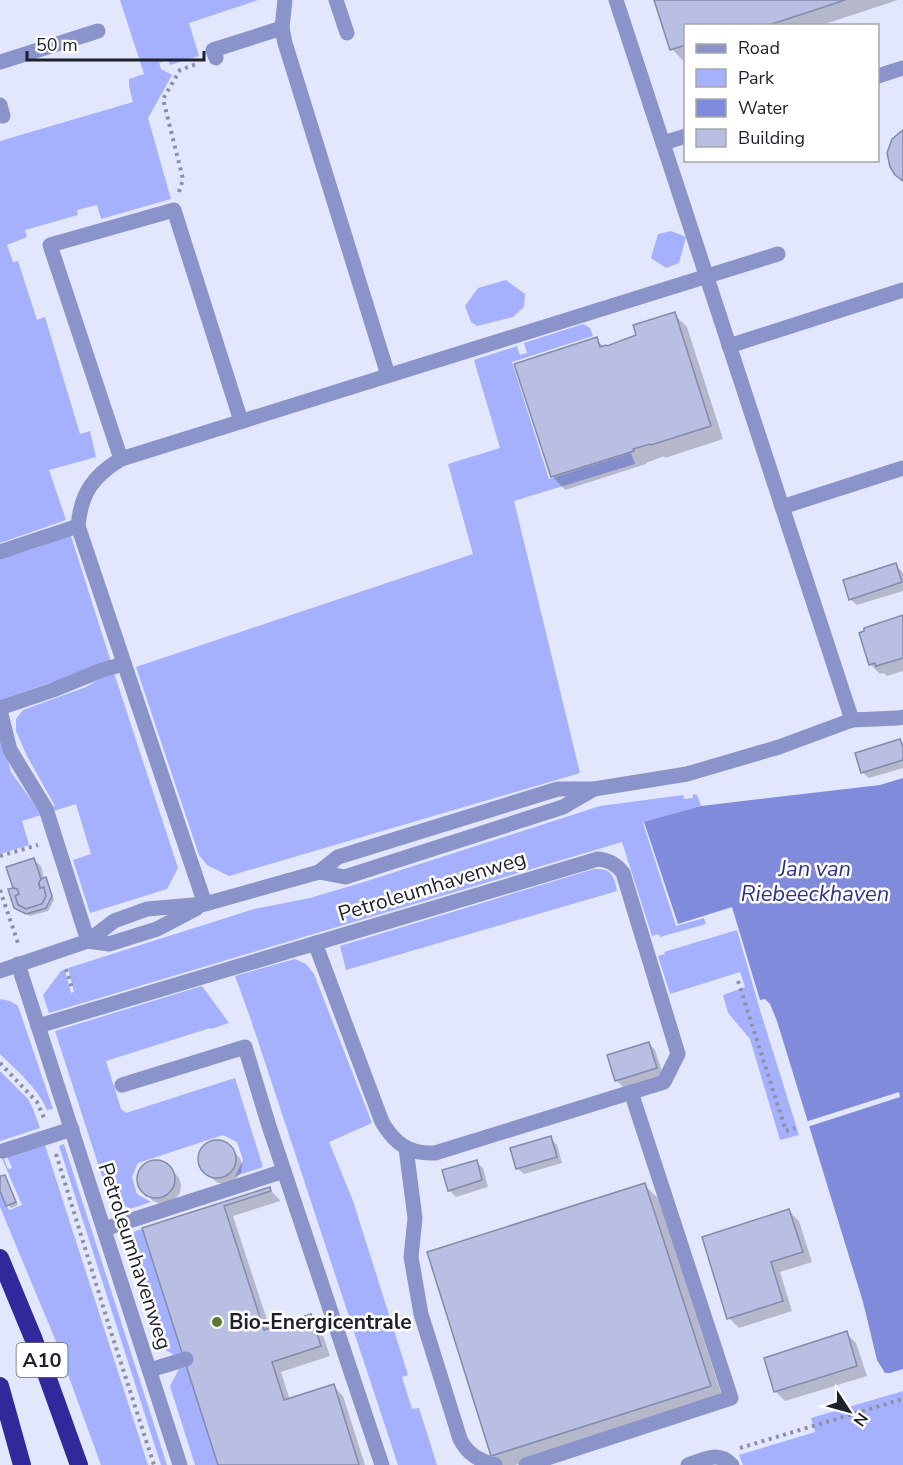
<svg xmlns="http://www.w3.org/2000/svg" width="903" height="1465" viewBox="0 0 903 1465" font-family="'Nunito Sans',sans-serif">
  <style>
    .green { fill: #a5b1ff }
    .water { fill: #808bdb }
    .pier { fill: #e3e7fd }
    .shadow { fill: #0003 }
    .building { fill: #b8bfe2; stroke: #838aaa; stroke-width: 1.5 }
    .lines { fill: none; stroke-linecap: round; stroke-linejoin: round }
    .path { stroke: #8d90a3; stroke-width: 4; stroke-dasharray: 3 4.5; stroke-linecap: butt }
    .minor { stroke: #8b94ca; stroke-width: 15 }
    .highway { stroke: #31289c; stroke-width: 18 }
    .poi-dot { fill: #5c782c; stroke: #fff; stroke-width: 2 }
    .labels { text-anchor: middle; stroke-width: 5; stroke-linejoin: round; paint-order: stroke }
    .shield { fill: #fff; stroke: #62636c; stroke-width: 1.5 }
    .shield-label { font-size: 20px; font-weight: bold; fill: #1e202d }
    .street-label { font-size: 21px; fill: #1e202d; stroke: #fff }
    .poi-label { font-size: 21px; font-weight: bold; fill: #1e202d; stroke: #fff; text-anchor: start }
    .water-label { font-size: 22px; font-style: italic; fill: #30308c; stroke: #fff }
  </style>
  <rect width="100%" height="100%" fill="#e3e7fd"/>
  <g class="green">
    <path d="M120 0H258L189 23 199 56 170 65 168 60 159 63 161 69 172 75 148 118 171 199 101 219 97 205 77 210 78 215 25 230 27 237 7 245 13 262 18 261 37 320 45 317 80 434 90 431 96 457 49 470 66 520 0 543V141L133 102 129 86V79L144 74Z"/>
    <path d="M671 231 686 237 679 263 666 268 651 258 658 234Z"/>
    <path d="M506 280 525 294 524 307 513 317 477 326 471 322 465 306 478 288Z"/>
    <path d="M583 324 590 328 593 336 512 362 549 479 631 453 635 464 514 501 580 773 229 876 207 865 199 855 136 667 473 554 448 464 500 448 474 360 517 346 520 355 527 353 524 343Z"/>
    <path d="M70 533 111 662 0 700V559L39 547Z"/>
    <path d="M113 670 178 868 167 889 90 913 73 860 91 854 76 804 22 821 29 845 0 854V740L6 753 11 772 39 811 55 806 27 756 16 731V719L23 710 86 687Z"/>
    <path d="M693 794 697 795 701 806 643 823 676 926 704 918 706 924 660 937 659 934 652 936 622 842 49 1013 43 995 61 971 63 970 65 971 71 993 74 992 68 968 254 909 310 898 364 882 600 806 683 795 684 799 693 798Z"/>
    <path d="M594 869C612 868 614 876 617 891L346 970 340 946Z"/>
    <path d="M737 930 760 1010 799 1135 780 1140 750 1039 728 1013 723 995 745 987 740 972 670 994 658 956 665 954 664 952Z"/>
    <path d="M295 959 306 964 314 974 372 1123 329 1142 353 1201 408 1375 402 1377 412 1409 419 1408 437 1465H398L250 1017 235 976Z"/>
    <path d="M202 986 229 1023 211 1029 210 1028 106 1061 121 1109 126 1113 235 1078 263 1167 235 1176 243 1160 237 1142 223 1135 138 1163 132 1177 137 1194 151 1202 130 1209 109 1198 55 1031Z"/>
    <path d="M0 999 10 1001 18 1006 53 1109 47 1110C37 1087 18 1072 0 1054Z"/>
    <path d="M0 1071 28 1099 33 1109 40 1128 0 1141Z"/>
    <path d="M44 1142 148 1465H101L55 1339 0 1207V1191L9 1210 22 1205 1 1156H3L8 1169 12 1168 6 1154Z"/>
    <path d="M64 1144 167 1465H161L59 1146Z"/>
    <path d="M142 1229 182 1353 174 1355 157 1345 125 1249 135 1231Z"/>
    <path d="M187 1367 218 1465H195L170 1386 179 1369Z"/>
    <path d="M903 1391V1465H743L739 1455 815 1432 811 1418Z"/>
  </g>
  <path class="water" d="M903 778V1369L890 1373H885L877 1360 863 1302 777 1021 770 1004 765 999 760 1000 732 907 678 924 644 822 701 806 880 785Z"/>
  <path class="pier" d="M899 1092 900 1097 807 1127 805 1122Z"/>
  <g class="shadow">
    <path d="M656 0H898L819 26H686L685 63 672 49Z"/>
    <path d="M674 314 687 327 723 439 665 458 664 456 646 463V464L565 490 552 476 596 339 604 347 638 336Z"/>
    <path d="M896 565 903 573V591L857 605 850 599Z"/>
    <path d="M903 617V671L887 676 884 673 880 674 870 664Z"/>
    <path d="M900 740 903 743V768L869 778 862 772Z"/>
    <path d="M34 860 41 866 44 878 48 882 54 900 48 911 30 916 16 907 14 889Z"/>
    <path d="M649 1044 655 1050 663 1074 623 1087 616 1080Z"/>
    <path d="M550 1138 557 1145 562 1163 524 1174 517 1168Z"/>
    <path d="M216 1141 223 1142 240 1158 242 1165 241 1173 233 1182 225 1184 218 1183 211 1178 201 1168 199 1160 200 1153 208 1144Z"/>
    <path d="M155 1161 166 1164 179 1178 181 1185 180 1193 172 1202 161 1204 153 1201 141 1188 139 1184 138 1176 142 1169 147 1164Z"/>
    <path d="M476 1162 483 1168 488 1187 456 1197 449 1190Z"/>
    <path d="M4 1176 7 1179 18 1205 11 1208 8 1205 0 1188V1178Z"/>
    <path d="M644 1185 658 1198 723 1399 515 1465H502L492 1455Z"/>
    <path d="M269 1189 279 1199 280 1201 233 1216 270 1329 310 1316 320 1326 330 1356 281 1372 290 1400 333 1386 343 1396 365 1465H220L144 1229Z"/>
    <path d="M789 1211 799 1221 812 1262 780 1272 792 1311 739 1328 729 1318Z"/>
    <path d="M846 1333 856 1343 867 1376 785 1401 775 1391Z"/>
  </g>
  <g class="building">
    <path d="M654 0H845L766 26H686V45L670 50Z"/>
    <path d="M903 130V181L895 175 890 167 887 153 892 139Z"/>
    <path d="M675 312 711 426 651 445 650 444 633 449 634 451 551 477 514 364 597 337 600 347 606 345 607 346 636 335 633 325Z"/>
    <path d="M896 563 902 582 849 600 843 580Z"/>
    <path d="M903 615V658L876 666 875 663 869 665 859 633 864 631V628Z"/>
    <path d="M900 739 903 747V760L861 773 855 753Z"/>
    <path d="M34 858 41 879 39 883V885L40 888 44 887 46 896 42 904 26 909 18 905 15 896 19 894 18 892 17 889 13 888 6 867Z"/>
    <path d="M46 877 52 896 46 908 26 914 14 908 8 889 13 888 17 889 19 894 15 896 18 905 26 909 42 904 46 896 44 887 40 888 39 883 41 879Z"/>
    <path d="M649 1042 657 1068 615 1081 607 1055Z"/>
    <path d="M551 1136 557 1157 516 1169 510 1148Z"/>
    <circle cx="217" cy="1159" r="19"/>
    <circle cx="156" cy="1179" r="19"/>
    <path d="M477 1160 482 1180 448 1191 442 1170Z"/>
    <path d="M5 1175 16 1202 6 1206 0 1191V1176Z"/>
    <path d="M645 1183 711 1386 491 1456 427 1252Z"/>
    <path d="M270 1187 271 1191 224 1206 264 1330 311 1314 321 1346 272 1362 284 1400 334 1384 359 1465H218L142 1228Z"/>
    <path d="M789 1209 803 1252 771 1262 783 1301 727 1319 702 1237Z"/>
    <path d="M847 1331 857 1366 774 1392 764 1358Z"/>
  </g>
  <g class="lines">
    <g class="path">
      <path d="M179 192 183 179 163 99 180 70 197 64"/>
      <path d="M0 856 38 845"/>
      <path d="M0 890 19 946"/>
      <path d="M66 969 72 988"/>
      <path d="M738 981 786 1131 795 1128"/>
      <path d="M0 1063 37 1102 44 1118"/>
      <path d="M56 1154 110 1329 154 1465"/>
      <path d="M740 1448 903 1399"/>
    </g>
    <g class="minor">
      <path d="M285 0 282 28 285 43 388 375"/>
      <path d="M336 0 347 33"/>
      <path d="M616 0 852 720"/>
      <path d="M216 58 213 50 282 28"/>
      <path d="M0 62 98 31"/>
      <path d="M878 76 903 68"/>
      <path d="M0 105 3 116"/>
      <path d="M663 143 686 136"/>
      <path d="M729 346 903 290"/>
      <path d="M121 459 50 245 174 210 241 421"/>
      <path d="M782 507 903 468"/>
      <path d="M0 552 78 526"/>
      <path d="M0 708 53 690 102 670 124 664"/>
      <path d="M0 710 10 750 46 809 88 941"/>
      <path d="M319 872 345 877 563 807 594 789 687 774 779 747 852 720 898 718 903 717"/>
      <path d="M205 904 78 526C81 493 93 476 121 459L778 254"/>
      <path d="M88 941 109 944 157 929 197 908"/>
      <path d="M18 964 180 1465"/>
      <path d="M0 971 88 941 114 921 147 909 205 904 319 872 338 857 558 789H594"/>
      <path d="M38 1026 598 859C609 860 616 864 623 873L678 1054 664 1082 435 1153C409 1154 395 1144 382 1122L315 943"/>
      <path d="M122 1085 245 1047 269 1126 382 1465"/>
      <path d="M406 1148 415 1218 411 1257 421 1314 460 1439C468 1455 479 1460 495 1465"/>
      <path d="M3 1151 72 1129"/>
      <path d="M104 1229 284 1171"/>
      <path d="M150 1370 186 1359"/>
      <path d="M526 1465 731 1398 631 1092"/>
      <path d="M688 1465C704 1460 718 1450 732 1465"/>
    </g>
    <g class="highway">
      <path d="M0 1258 34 1340 79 1465"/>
      <path d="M0 1386 22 1465"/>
    </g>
  </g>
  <circle class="poi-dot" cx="217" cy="1322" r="6"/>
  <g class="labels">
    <rect class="shield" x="16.5" y="1343" width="51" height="34" rx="4.5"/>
    <g class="shield-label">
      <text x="42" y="1367">A10</text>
    </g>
    <g class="street-label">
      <text transform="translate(432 886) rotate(-17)" y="7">Petroleumhavenweg</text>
      <text transform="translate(135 1256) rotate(72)" y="7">Petroleumhavenweg</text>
    </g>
    <g class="poi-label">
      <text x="229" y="1329">Bio-Energicentrale</text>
    </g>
    <g class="water-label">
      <text x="815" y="876">Jan van<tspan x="815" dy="25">Riebeeckhaven</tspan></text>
    </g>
  </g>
  <rect x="684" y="24" width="195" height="138" fill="#ffffff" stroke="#a5a6ab" stroke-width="1.5"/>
  <rect x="696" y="44" width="30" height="9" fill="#8b94ca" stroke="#a5a6ab" stroke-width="1.5"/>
  <text x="738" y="54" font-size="18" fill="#1e202d">Road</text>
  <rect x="696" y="69" width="30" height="18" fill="#a5b1ff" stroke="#a5a6ab" stroke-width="1.5"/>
  <text x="738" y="84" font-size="18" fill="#1e202d">Park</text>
  <rect x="696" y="99" width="30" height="18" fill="#808bdb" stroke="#a5a6ab" stroke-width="1.5"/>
  <text x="738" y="114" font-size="18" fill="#1e202d">Water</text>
  <rect x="696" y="129" width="30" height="18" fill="#b8bfe2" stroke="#a5a6ab" stroke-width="1.5"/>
  <text x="738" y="144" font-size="18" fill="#1e202d">Building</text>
  <g transform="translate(849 1411) rotate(126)" stroke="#ffffff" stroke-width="4.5" paint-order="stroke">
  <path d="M0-4.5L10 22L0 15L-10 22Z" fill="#1e202d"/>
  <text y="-9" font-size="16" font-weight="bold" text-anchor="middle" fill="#1e202d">N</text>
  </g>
  <path d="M27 51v9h177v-9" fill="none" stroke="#1e202d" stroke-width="3"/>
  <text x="36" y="51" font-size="18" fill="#1e202d" stroke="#ffffff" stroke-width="4.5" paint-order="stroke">50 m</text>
</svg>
